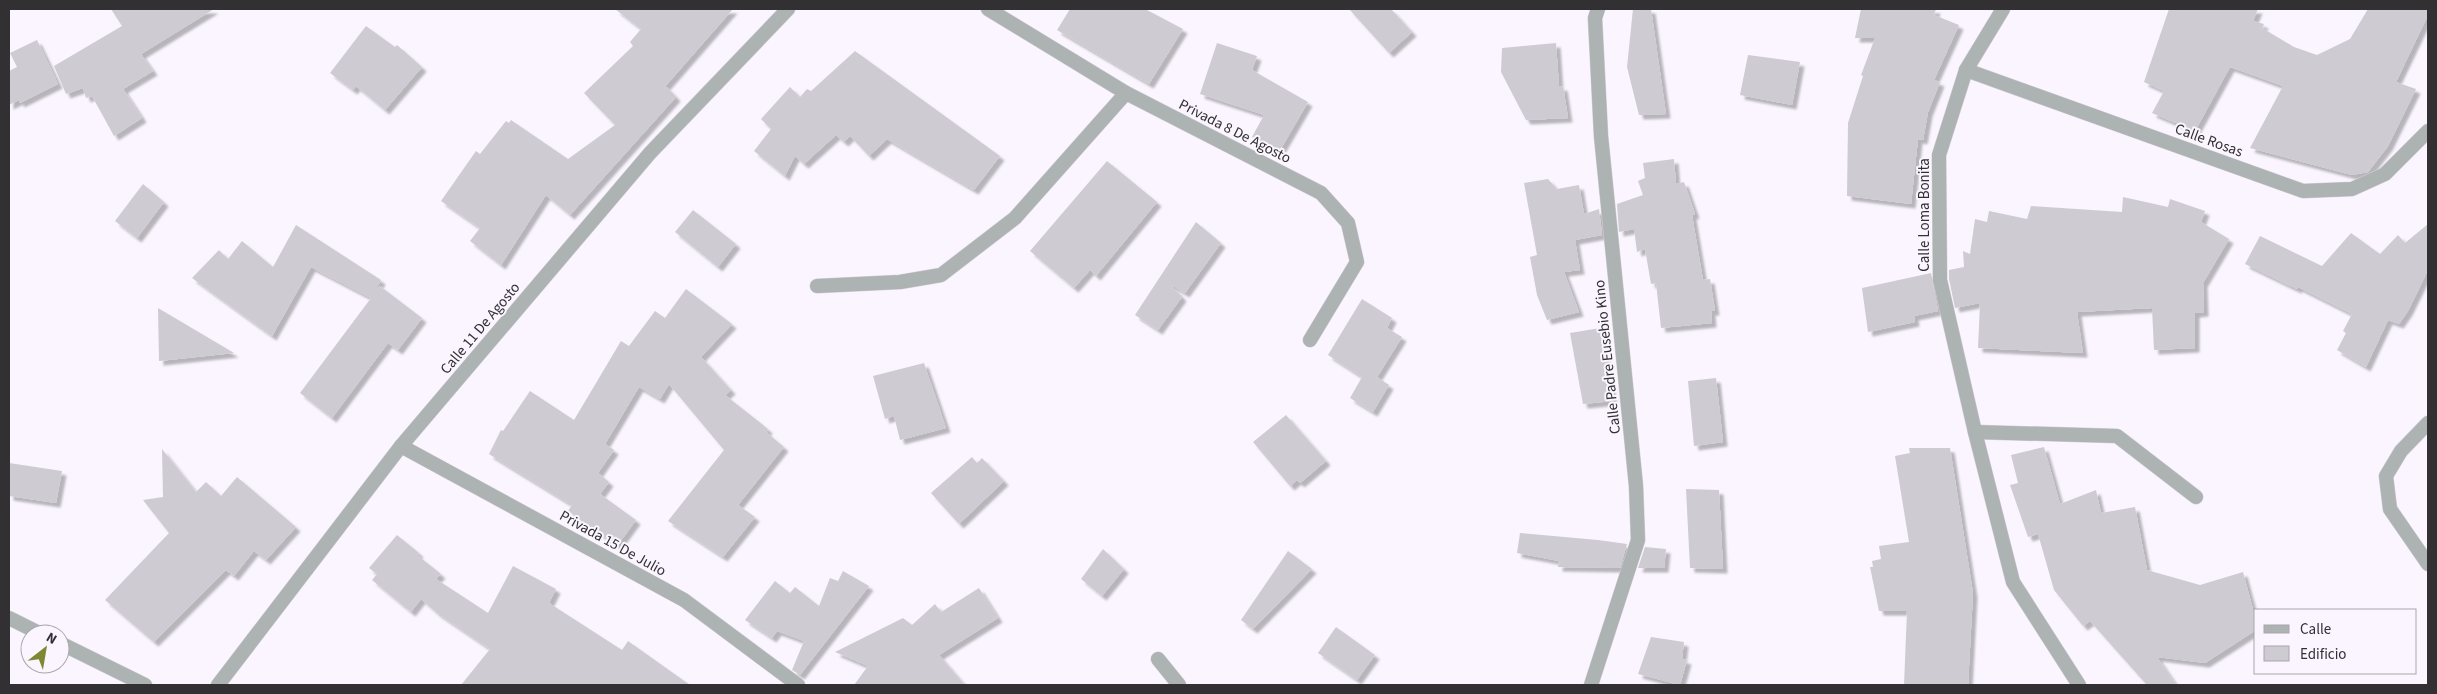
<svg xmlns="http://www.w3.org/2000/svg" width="2437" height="694" viewBox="0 0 2437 694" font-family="'Source Sans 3',sans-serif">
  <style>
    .building { fill: #cfcbd3; filter: url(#shadow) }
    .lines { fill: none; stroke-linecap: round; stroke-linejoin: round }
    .minor-casing { stroke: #d6d2d9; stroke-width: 15 }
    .minor { stroke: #adb2b2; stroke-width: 14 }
    .labels { text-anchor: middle; stroke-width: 4; stroke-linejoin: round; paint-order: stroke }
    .street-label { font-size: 15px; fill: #323033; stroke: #faf5fe }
  </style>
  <defs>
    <filter id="shadow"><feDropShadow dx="4.5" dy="4.5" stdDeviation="1" flood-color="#0004"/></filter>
  </defs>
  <rect width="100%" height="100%" fill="#faf5fe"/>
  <g class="building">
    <path d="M111 9H214L141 54 153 71 123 89 142 118 114 136 92 96 86 98 83 88 66 94 54 66 122 26Z"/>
    <path d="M615 9H733L662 90 667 87 676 97 570 215 546 195 501 265 470 241 480 228 441 201 476 151 480 154 506 121 509 123 511 120 568 159 615 125 584 93 633 46 630 42 641 29Z"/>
    <path d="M1070 9H1145L1183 29 1149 84 1057 30Z"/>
    <path d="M1349 9H1391L1412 32 1389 53Z"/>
    <path d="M1633 9H1651L1666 114 1639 115 1627 67Z"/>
    <path d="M1861 9H1936L1934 15 1959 25 1934 80 1940 82 1928 112 1923 140 1918 139 1911 204 1847 196 1848 123 1863 76 1861 75 1875 38H1855Z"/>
    <path d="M2169 9H2258L2253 21 2264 24 2262 28 2294 47 2317 55 2350 39 2368 9H2428V15L2396 82 2416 89 2388 146 2368 172 2352 175 2250 148 2283 86 2230 67 2195 131 2152 113 2164 91 2144 82Z"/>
    <path d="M366 26 395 47 397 45 422 67 385 110 356 86 353 90 330 73Z"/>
    <path d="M37 40 58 84 20 103 19 100 9 105V71L17 67 10 53Z"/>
    <path d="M1217 43 1257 56 1252 70 1308 102 1279 152 1252 137 1264 115 1200 94Z"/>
    <path d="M1556 43 1559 87 1563 86 1568 118 1526 120 1501 72 1502 48Z"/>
    <path d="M855 51 1000 156 974 190 887 139 869 156 850 136 844 142 836 135 804 164 795 156 785 176 754 151 771 129 761 119 790 87 800 97 807 89 811 91Z"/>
    <path d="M1748 55 1800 62 1792 105 1740 95Z"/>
    <path d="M1674 159 1676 184 1684 182 1695 214 1692 215 1703 280 1710 279 1715 311H1711L1712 323 1661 328 1656 283 1651 284 1645 249 1637 252 1634 229 1619 232 1617 204 1643 195 1638 181 1645 178 1643 163Z"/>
    <path d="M1107 161 1157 202 1096 276 1090 270 1074 288 1030 251Z"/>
    <path d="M1548 179 1557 189 1579 185 1584 214 1599 209 1602 235 1575 240 1580 270 1564 272 1579 312 1547 320 1537 295 1530 257 1537 255 1524 183Z"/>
    <path d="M143 184 164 202 137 238 115 221Z"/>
    <path d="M2123 197 2168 207 2170 199 2205 211 2201 222 2229 239 2203 283 2204 312 2195 313V348L2154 350 2152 308 2077 312 2083 353 1978 348 1980 303 1955 308 1949 279V270L1964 267 1963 251 1970 254 1975 219 1987 222 1989 211 2027 219 2031 206 2122 212Z"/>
    <path d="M693 210 736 244 718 267 675 232Z"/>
    <path d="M1196 222 1221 243 1185 293 1170 284 1182 297 1158 330 1135 315Z"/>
    <path d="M2428 224V270L2408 311 2399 324 2388 320 2366 367 2337 350 2346 333 2343 331 2352 314 2298 287 2297 289 2245 264 2260 236 2322 266 2351 233 2380 254 2398 235 2405 243Z"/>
    <path d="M296 225 381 280 373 295 380 286 422 318 398 350 388 343 332 418 300 393 371 298 311 267 272 336 192 278 219 250 228 259 242 241 273 267Z"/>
    <path d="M1931 273 1938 311 1914 316 1915 322 1868 332 1862 288Z"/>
    <path d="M686 289 732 324 701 357 731 390 725 395 768 429 766 432 784 447 738 505 755 517 723 557 668 521 724 450 669 384 660 399 639 387 605 444 614 450 598 473 609 482 600 494 636 520 617 546 568 511 572 505 489 454 501 430 503 431 530 391 574 420 621 341 629 346 655 311 665 318Z"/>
    <path d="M1362 299 1392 318 1387 328 1402 337 1377 377 1389 385 1373 412 1350 398 1362 377 1328 355Z"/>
    <path d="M158 308 234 353 159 361Z"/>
    <path d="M1600 328 1613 401 1583 404 1570 333Z"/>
    <path d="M924 363 946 428 900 440 894 416 885 419 873 376Z"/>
    <path d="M1716 378 1723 442 1694 446 1688 381Z"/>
    <path d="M1286 415 1326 461 1300 483 1297 480 1290 486 1253 442Z"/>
    <path d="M2044 447 2060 504 2096 490 2101 513 2135 507 2147 570 2200 585 2243 572 2256 621V630L2205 663 2157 657 2176 685H2147L2090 621 2083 626 2054 590 2038 534 2028 537 2010 485 2018 483 2011 455Z"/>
    <path d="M1909 448H1950L1973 593 1968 685H1904L1907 611H1879L1870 567H1873L1872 561 1881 559 1879 546 1909 542 1895 456 1910 453Z"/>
    <path d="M162 449 196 492 206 482 221 496 237 477 296 527 266 560 254 551 234 576 226 570 154 642 105 600 169 533 143 500 163 497Z"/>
    <path d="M972 457 977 463 982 458 1004 481 959 524 931 493Z"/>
    <path d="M9 463 62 471 56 503 9 496Z"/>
    <path d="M1686 489 1719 490 1723 569 1690 568Z"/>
    <path d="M1520 533 1598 540 1627 544 1620 568 1558 567 1559 561 1517 553Z"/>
    <path d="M397 535 419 553 417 555 441 574 436 579 488 613 513 566 556 589 549 603 622 650 628 641 690 685H461L490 649 437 613 421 599 411 612 372 580 377 574 369 568Z"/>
    <path d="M1645 547 1666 549 1664 568H1638Z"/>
    <path d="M1103 549 1124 569 1102 596 1081 579Z"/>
    <path d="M1288 551 1312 569 1253 629 1241 620Z"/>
    <path d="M843 571 869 586 800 675 792 670 804 641 777 631 772 638 745 620 775 581 790 593 795 587 819 606 830 578 838 581Z"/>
    <path d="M979 588 998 618 939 655 965 685H854L868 666 835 652 903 618 912 625 935 604 941 612Z"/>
    <path d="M1336 627 1375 655 1357 680 1318 653Z"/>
    <path d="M1651 637 1684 642 1682 659 1687 660 1680 685 1638 674Z"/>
  </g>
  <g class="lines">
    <defs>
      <g id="minor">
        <path d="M988 9 1126 93 1321 193 1348 223 1357 262 1310 340"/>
        <path d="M2003 9 1966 70 1939 155 1940 280 1975 432 2013 582 2079 685"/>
        <path d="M1966 70 2303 191 2352 189 2385 174 2428 131"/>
        <path d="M817 286 900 282 941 275 1015 218 1126 93"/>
        <path d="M2428 423 2401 451 2386 476 2390 509 2428 564"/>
        <path d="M1975 432 2117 436 2196 497"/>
        <path d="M401 446 684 600 798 685"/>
        <path d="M9 618 41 634"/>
        <path d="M60 643 145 685"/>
        <path d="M1158 659 1179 685"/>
        <path d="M218 685 401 446 650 153 788 9"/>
        <path d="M1591 685 1638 540 1636 486 1601 136 1595 18 1598 9"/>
      </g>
    </defs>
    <use href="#minor" class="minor-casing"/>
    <use href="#minor" class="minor"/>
  </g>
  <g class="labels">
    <g class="street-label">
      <text transform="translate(1235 131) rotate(27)" y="5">Privada 8 De Agosto</text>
      <text transform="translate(2209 140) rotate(20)" y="5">Calle Rosas</text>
      <text transform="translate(1924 215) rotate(-90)" y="5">Calle Loma Bonita</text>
      <text transform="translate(480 328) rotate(-50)" y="5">Calle 11 De Agosto</text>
      <text transform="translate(1607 357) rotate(-96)" y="5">Calle Padre Eusebio Kino</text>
      <text transform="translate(613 543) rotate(29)" y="5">Privada 15 De Julio</text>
    </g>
  </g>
  <rect width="2437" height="694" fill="none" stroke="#323033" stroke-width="20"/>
  <rect x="2254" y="609" width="162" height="65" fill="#faf5fe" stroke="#aaa6ad"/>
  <rect x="2264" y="625" width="25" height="8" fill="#adb2b2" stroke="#aaa6ad"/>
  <text x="2300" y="634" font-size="15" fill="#323033">Calle</text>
  <rect x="2264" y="646" width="25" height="15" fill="#cfcbd3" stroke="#aaa6ad"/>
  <text x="2300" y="659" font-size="15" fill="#323033">Edificio</text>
  <g transform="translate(45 649) rotate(31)"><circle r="24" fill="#faf5fe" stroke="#aaa6ad"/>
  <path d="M0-4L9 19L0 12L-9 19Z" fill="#7d8734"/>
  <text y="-8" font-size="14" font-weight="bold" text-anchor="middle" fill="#323033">N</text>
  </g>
</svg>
